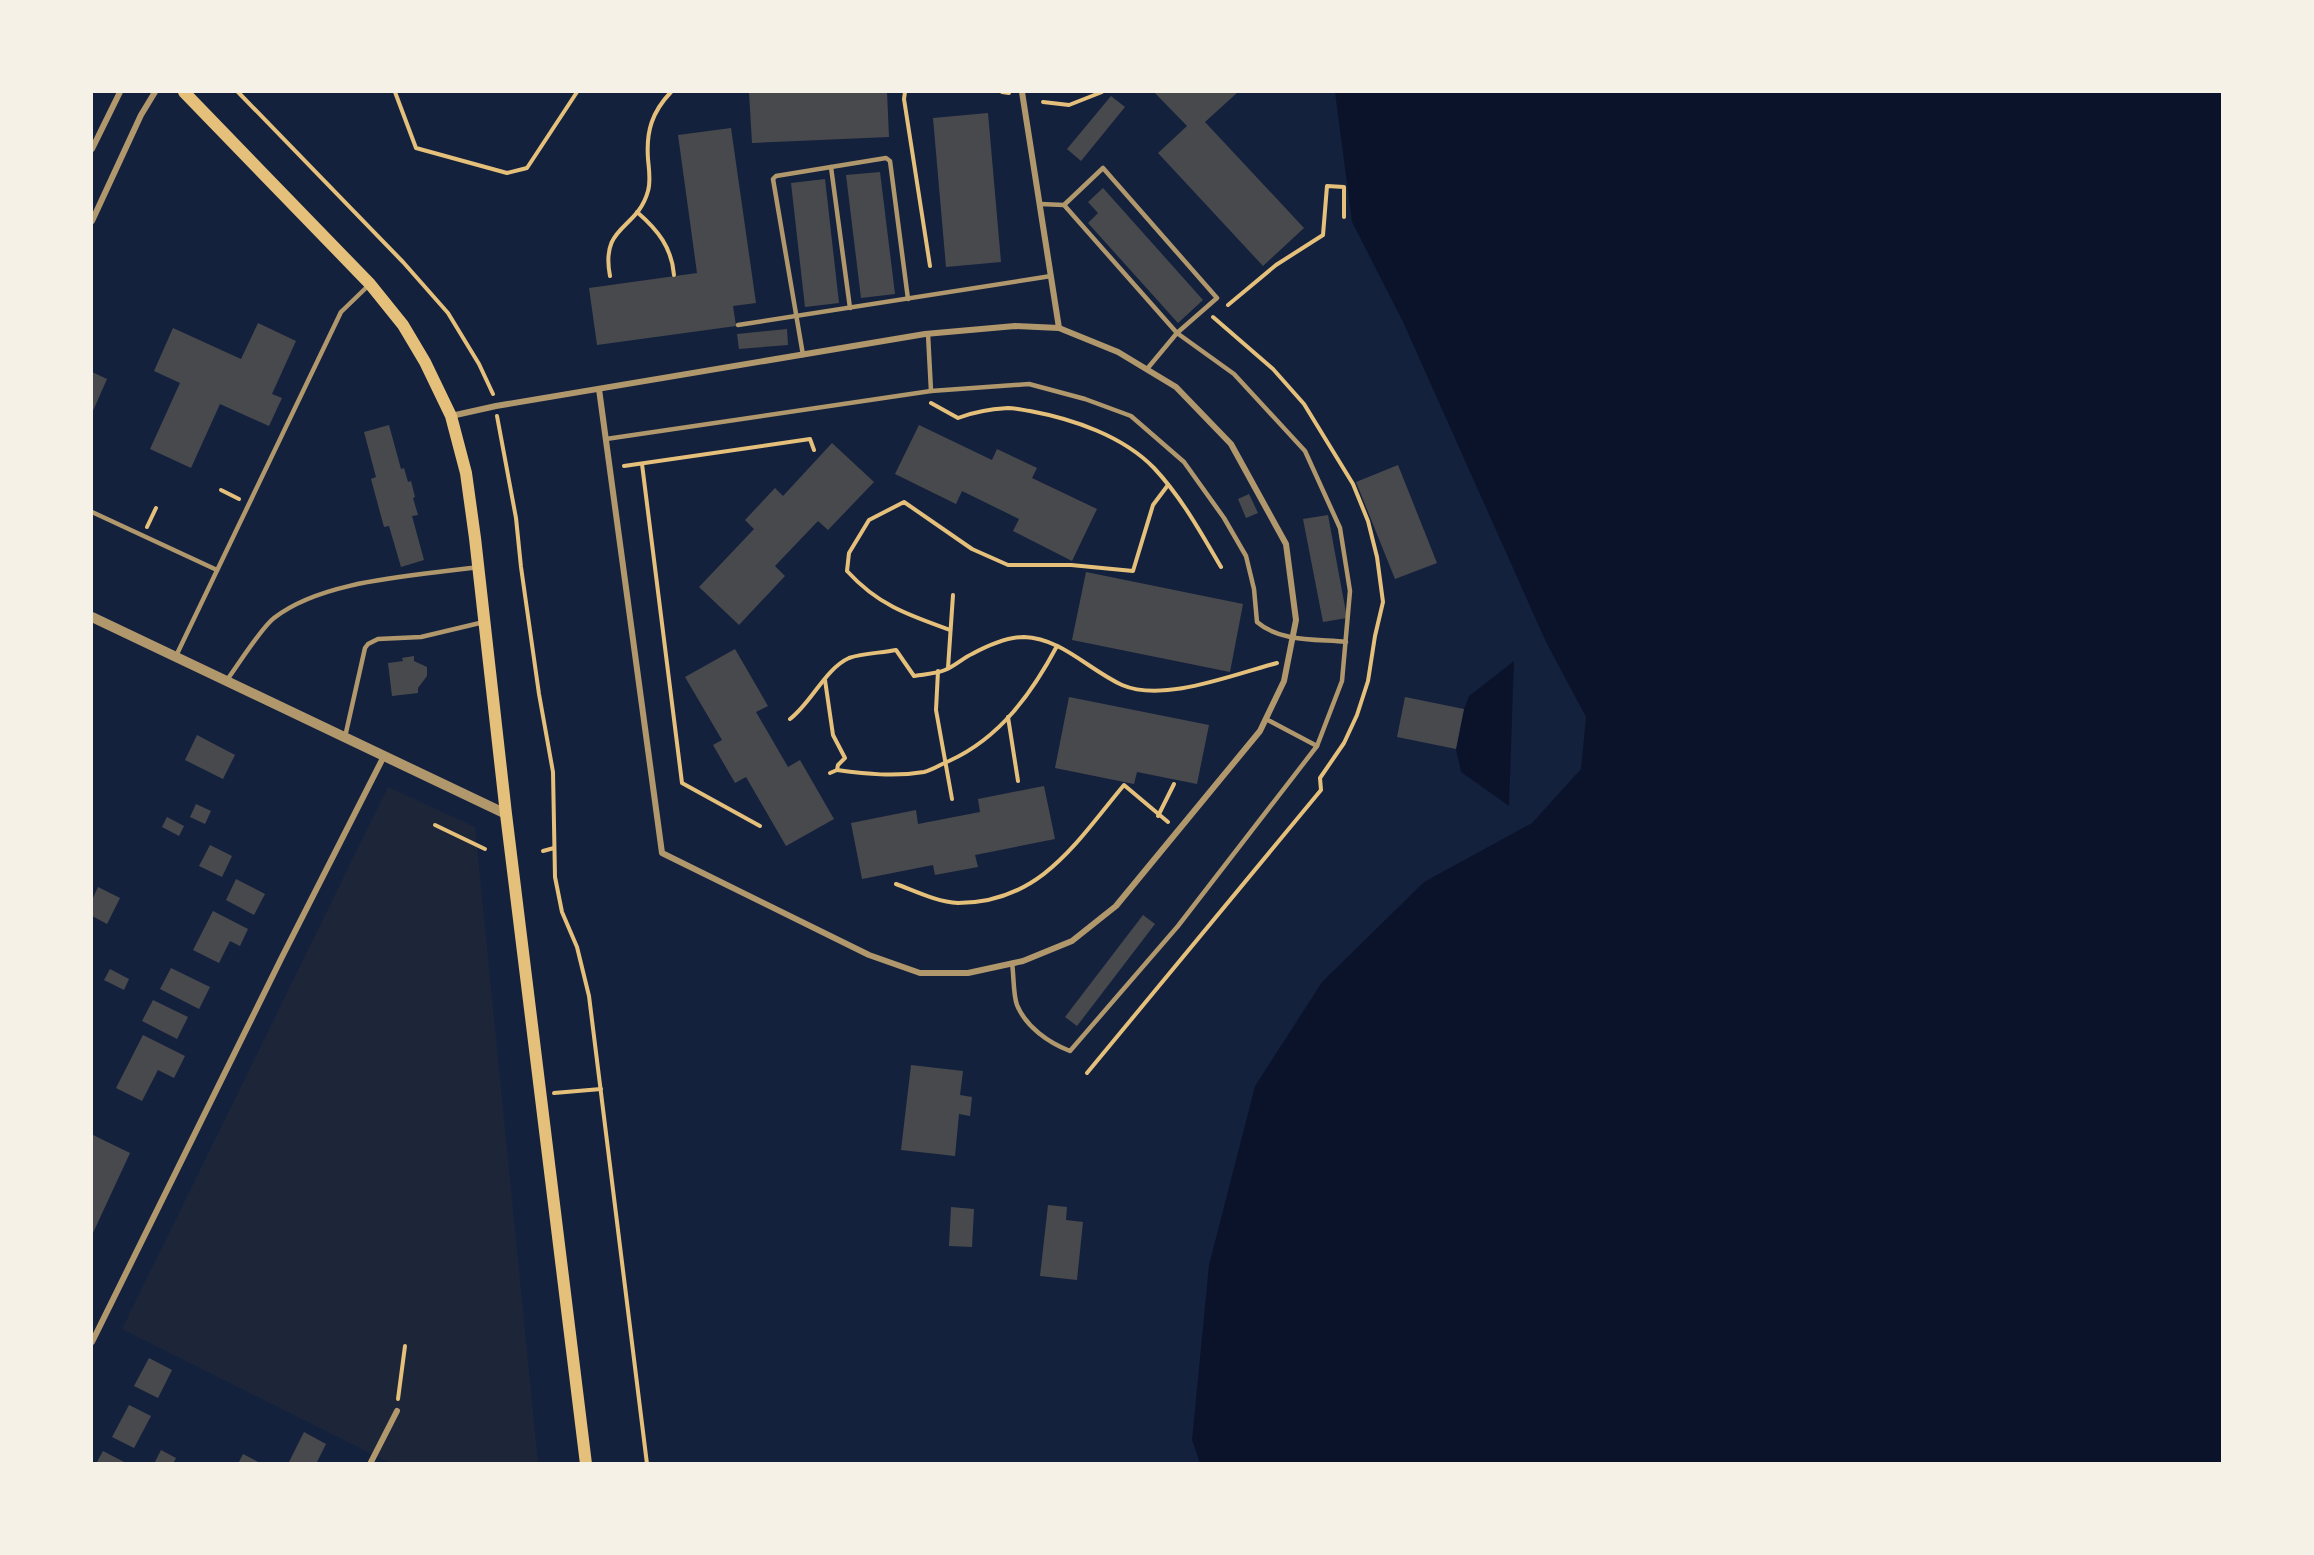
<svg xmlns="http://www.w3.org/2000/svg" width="2314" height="1555" viewBox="0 0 2314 1555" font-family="'Work Sans',sans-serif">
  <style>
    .green { fill: #1d2539 }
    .water { fill: #0b132b }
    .building { fill: #48494c }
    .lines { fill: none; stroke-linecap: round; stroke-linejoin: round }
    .path { stroke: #e5c07b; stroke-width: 4 }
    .service { stroke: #b1986c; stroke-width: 4.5 }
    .minor { stroke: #b1986c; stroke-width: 6 }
    .tertiary { stroke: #b1986c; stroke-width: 10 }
    .secondary { stroke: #e5c07b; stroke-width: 12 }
  </style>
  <rect width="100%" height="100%" fill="#14213d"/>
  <path class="green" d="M388 787 475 827 538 1463H390L122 1329Z"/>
  <g class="water">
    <path d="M1335 92H2222V1463H1200L1192 1440 1209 1265 1255 1086 1322 982 1424 882 1532 823 1581 769 1586 717 1546 642 1403 322 1352 222Z"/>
    <path d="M1514 661 1509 806 1461 772 1456 749 1464 709 1469 696Z"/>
  </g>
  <g class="building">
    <path d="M749 92H887L889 137 752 143Z"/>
    <path d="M1154 92H1238L1205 122 1304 228 1263 266 1158 153 1187 126Z"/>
    <path d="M1111 96 1125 107 1081 161 1067 149Z"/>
    <path d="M988 113 1001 262 946 267 933 118Z"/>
    <path d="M731 128 756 303 733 306 736 326 597 345 589 288 697 273 678 135Z"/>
    <path d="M880 172 895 294 861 298 846 175Z"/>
    <path d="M825 179 839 303 805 307 791 183Z"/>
    <path d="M1103 188 1203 300 1178 323 1088 223 1098 213 1088 202Z"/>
    <path d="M258 323 296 341 272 394 282 398 269 426 220 404 191 468 150 449 180 383 154 371 173 328 241 359Z"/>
    <path d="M787 329 788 345 739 349 737 334Z"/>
    <path d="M92 372 107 379 92 413Z"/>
    <path d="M389 425 401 469 404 468 408 482 411 481 415 497 413 498 418 515 412 516 424 560 401 567 389 526 384 527 371 479 376 477 364 432Z"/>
    <path d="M919 425 992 460 997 449 1037 468 1032 478 1097 509 1072 561 1013 531 1019 519 962 491 956 504 895 474Z"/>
    <path d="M832 443 874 482 828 530 818 521 775 566 785 576 739 625 699 587 754 529 745 520 775 488 783 496Z"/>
    <path d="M1398 465 1437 563 1395 579 1356 482Z"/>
    <path d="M1249 494 1258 513 1246 518 1238 499Z"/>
    <path d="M1328 515 1347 618 1323 622 1303 519Z"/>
    <path d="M1086 572 1243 604 1230 672 1072 640Z"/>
    <path d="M735 649 768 706 756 712 788 767 800 760 834 819 786 846 746 777 735 783 713 745 722 740 685 677Z"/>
    <path d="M414 656V661L427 667V676L418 688V693L392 696 388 663 403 661 402 658Z"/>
    <path d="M1069 697 1209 725 1197 784 1137 772 1134 784 1055 768Z"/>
    <path d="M1405 697 1464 709 1456 749 1397 737Z"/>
    <path d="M197 735 235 755 223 779 185 760Z"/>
    <path d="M1044 786 1055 839 975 855 978 867 935 875 933 865 862 879 851 823 916 810 918 824 980 812 978 799Z"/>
    <path d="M196 804 211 811 205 824 190 817Z"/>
    <path d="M167 817 184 826 179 836 162 827Z"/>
    <path d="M210 845 232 856 222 877 199 866Z"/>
    <path d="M236 879 265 894 254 915 226 900Z"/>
    <path d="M98 887 120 898 107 924 92 916V900Z"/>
    <path d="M213 911 248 929 240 946 230 941 219 963 193 950Z"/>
    <path d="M1143 915 1155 924 1077 1026 1065 1017Z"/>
    <path d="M171 968 210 987 199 1009 160 989Z"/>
    <path d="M110 969 129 979 124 990 104 980Z"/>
    <path d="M153 1000 188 1017 177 1039 142 1021Z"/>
    <path d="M143 1035 185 1056 174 1078 158 1070 142 1101 116 1088Z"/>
    <path d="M911 1065 963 1071 960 1095 972 1097 970 1116 959 1114 955 1156 901 1150Z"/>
    <path d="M93 1135 130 1153 92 1235V1138Z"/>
    <path d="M1048 1205 1067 1207 1066 1220 1083 1222 1077 1280 1040 1276Z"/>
    <path d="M951 1207 974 1209 972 1247 949 1246Z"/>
    <path d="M149 1358 172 1370 158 1398 134 1386Z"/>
    <path d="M129 1405 151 1416 134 1448 112 1437Z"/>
    <path d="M304 1432 326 1444 316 1464H288Z"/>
    <path d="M161 1450 176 1458 173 1464H154Z"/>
    <path d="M103 1451 128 1464H96Z"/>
    <path d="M243 1454 262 1464H238Z"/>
  </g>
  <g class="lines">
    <g class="path">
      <path d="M238 92 403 262 448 313 479 364 493 394"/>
      <path d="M395 92 416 148 507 173 527 168 577 92"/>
      <path d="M905 92 904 99 930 266"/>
      <path d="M1002 92 1009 93"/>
      <path d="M1043 102 1069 105 1102 92"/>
      <path d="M637 212C658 230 672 248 674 275"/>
      <path d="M610 276C600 224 637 231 648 191 651 181 649 170 648 159 646 131 652 112 671 92"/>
      <path d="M1228 305 1276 265 1323 235 1327 186 1344 187V217"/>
      <path d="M931 403 958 418C973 412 992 409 1008 408 1015 408 1023 410 1030 411 1073 419 1123 436 1154 468 1182 498 1201 533 1221 567"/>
      <path d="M497 416 516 518 521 567 539 694 553 772 555 877 562 912 577 947 589 996 647 1464"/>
      <path d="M642 464 682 783 760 826"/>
      <path d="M624 466 810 439 814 450"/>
      <path d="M221 490 239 499"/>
      <path d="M147 527 156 508"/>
      <path d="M950 630C908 615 878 605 847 571L849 553 869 520 904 502 972 549 1008 565H1071L1133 571 1153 505 1168 485"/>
      <path d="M948 668 953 595"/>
      <path d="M938 671 936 710 952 799"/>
      <path d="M825 680 833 735 845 758 838 765 837 770 830 773"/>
      <path d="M1008 717 1018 781"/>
      <path d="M790 719C812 702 825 669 849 658 863 653 882 653 896 650L914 676C924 674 936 674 945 670 955 666 963 658 972 654 987 646 1007 637 1024 637 1061 638 1089 670 1122 685 1164 703 1234 674 1277 663"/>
      <path d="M837 770C867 774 894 777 924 772 933 770 941 764 949 761 1000 738 1032 693 1057 646"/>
      <path d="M1158 816 1174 784"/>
      <path d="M435 825 485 849"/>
      <path d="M543 851 554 848"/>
      <path d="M896 884C915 891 937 902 958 903 1041 903 1077 841 1124 785L1168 822"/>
      <path d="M1087 1073 1321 790 1320 778 1344 743 1357 715 1368 681 1375 636 1383 602 1377 557 1368 521 1353 484 1304 404 1273 369 1213 317"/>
      <path d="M554 1093 601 1089"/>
      <path d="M398 1399 405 1346"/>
    </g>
    <g class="service">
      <path d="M831 167 850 308"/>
      <path d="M1040 204 1064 205 1177 333 1147 369"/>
      <path d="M738 325 1051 276"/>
      <path d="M928 334 931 391"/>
      <path d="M803 355 773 179 776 176 886 158 890 161 908 299"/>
      <path d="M606 439 931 391 1029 384 1085 399 1131 416 1184 462 1224 518 1246 556 1254 589 1257 622C1280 642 1317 639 1346 642"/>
      <path d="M92 512 217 570"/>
      <path d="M176 656 341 312 370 284"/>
      <path d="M227 680C238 665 261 628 274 618 324 579 417 576 478 567"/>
      <path d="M1266 719 1317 746"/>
      <path d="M345 737 365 648 368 644 378 639 421 637 484 622"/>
      <path d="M1012 963C1014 976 1013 994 1017 1005 1026 1027 1049 1043 1070 1051L1178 926 1317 746 1342 681 1350 591 1340 528 1305 451 1234 374 1177 333 1217 298 1103 168 1064 205"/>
    </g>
    <g class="minor">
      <path d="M1022 92 1059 328"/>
      <path d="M92 149 120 92"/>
      <path d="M92 221 141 115 155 92"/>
      <path d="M451 416 496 406 925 334 1015 326 1059 328 1118 352 1176 387 1231 444 1286 544 1296 620 1284 681 1260 731 1116 906 1072 941 1023 961 968 973H920L869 955 662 853 599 389"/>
      <path d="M92 1342 282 957 384 756"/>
      <path d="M370 1464 397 1411"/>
    </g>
    <path class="tertiary" d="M92 617 506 814"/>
    <path class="secondary" d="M184 92 370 284 403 325 425 362 451 416 466 473 475 538 506 814 586 1464"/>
  </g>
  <rect width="2314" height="1555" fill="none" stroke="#f6f1e7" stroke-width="186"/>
</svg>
